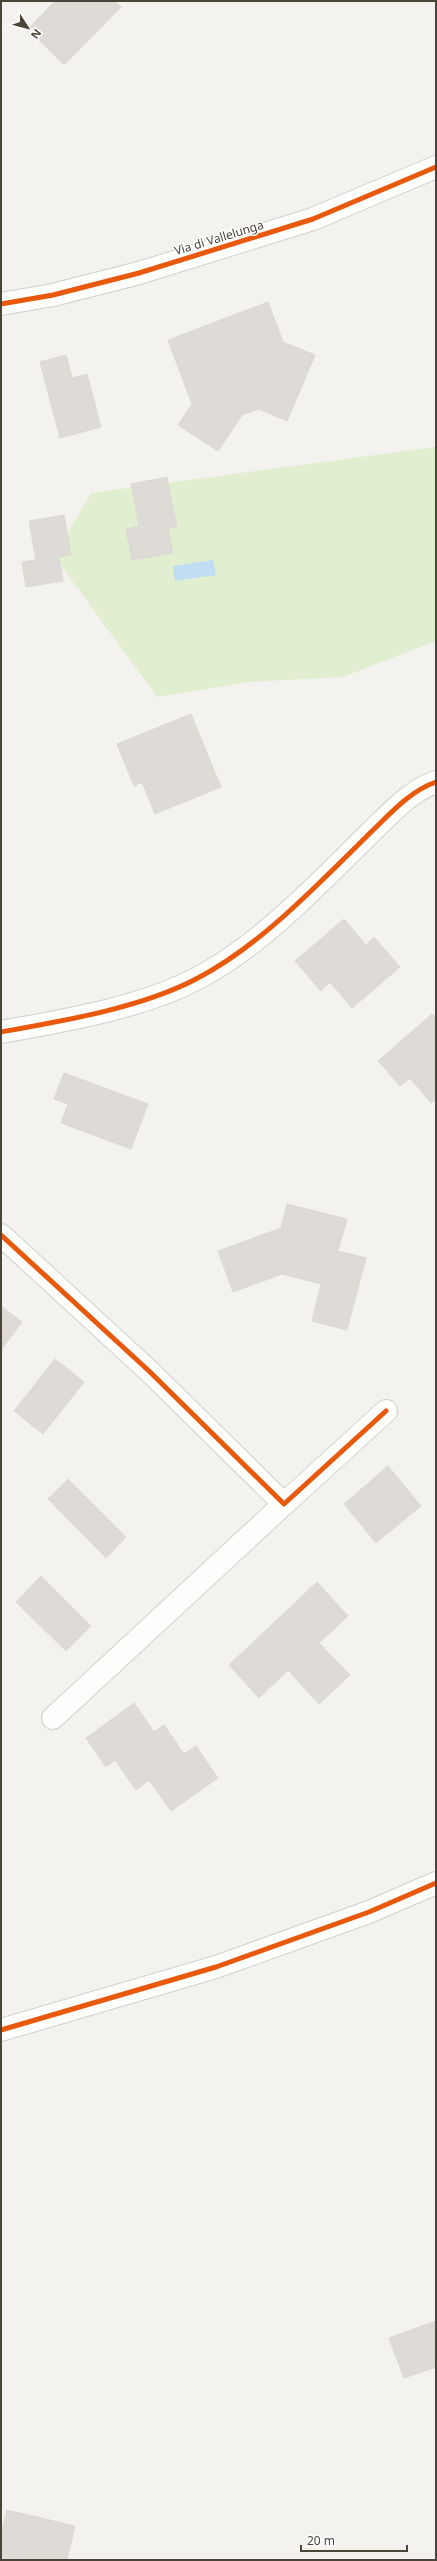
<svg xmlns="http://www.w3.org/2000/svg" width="437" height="2561" viewBox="0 0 437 2561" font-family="'Noto Sans',sans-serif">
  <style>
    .green { fill: #e1eecf }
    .water { fill: #c0ddf1 }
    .building { fill: #dedbd6; stroke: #dcd9d4 }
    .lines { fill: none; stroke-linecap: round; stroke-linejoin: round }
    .street-casing { stroke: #d2d0cb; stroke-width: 24 }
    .street { stroke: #fdfdfc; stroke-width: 22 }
    .cycleway-casing { stroke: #fff; stroke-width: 8 }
    .cycleway { stroke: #e8590c; stroke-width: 5 }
    .labels { text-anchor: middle; stroke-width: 3; stroke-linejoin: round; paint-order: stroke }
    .street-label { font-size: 12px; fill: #4b4439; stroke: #fff }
  </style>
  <rect width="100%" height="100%" fill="#f4f2ee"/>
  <path class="green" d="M436 447V641L343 677 250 682 157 697 54 556 91 493Z"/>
  <path class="water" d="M213 560 216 575 175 581 173 566Z"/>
  <g class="building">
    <path d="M55 1H115L121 7 64 65 28 29Z"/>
    <path d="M268 302 283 342 315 355 287 421 259 409 242 415 218 451 178 425 192 404 168 340Z"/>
    <path d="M66 355 72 378 87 374 101 427 60 438 40 362Z"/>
    <path d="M167 477 177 527 168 528 173 553 132 560 126 529 139 526 131 484Z"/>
    <path d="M64 515 71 555 59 557 63 581 26 587 22 562 36 560 29 521Z"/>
    <path d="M191 714 221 787 155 814 142 782 134 786 117 744Z"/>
    <path d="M344 919 366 945 374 937 400 967 352 1008 330 982 321 991 295 961Z"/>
    <path d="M432 1014 436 1018V1099L431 1103 410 1078 400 1086 378 1061Z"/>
    <path d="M64 1073 148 1104 131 1149 61 1123 68 1104 54 1099Z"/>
    <path d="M287 1204 347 1219 338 1251 366 1258 347 1330 312 1321 321 1284 282 1274 233 1292 218 1251 281 1228Z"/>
    <path d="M1 1306 22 1322 1 1350Z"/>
    <path d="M55 1359 84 1382 43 1434 14 1411Z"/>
    <path d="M388 1466 421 1506 376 1543 344 1504Z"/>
    <path d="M68 1479 126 1537 106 1558 48 1499Z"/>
    <path d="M41 1576 91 1626 66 1651 16 1602Z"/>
    <path d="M317 1582 348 1616 319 1643 350 1675 319 1704 288 1670 259 1698 229 1665Z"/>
    <path d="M134 1703 154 1732 164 1725 184 1754 196 1746 218 1778 171 1811 149 1780 136 1790 115 1760 106 1767 86 1738Z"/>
    <path d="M436 2321V2367L404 2378 389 2338Z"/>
    <path d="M7 2510 75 2526 67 2560H1V2535Z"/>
  </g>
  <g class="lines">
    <defs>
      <g id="street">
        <path d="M1 304 53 295 139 273 313 219 436 167"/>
        <path d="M1 1032C62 1021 141 1008 196 979 233 960 266 933 296 905 322 881 347 856 372 831 391 813 410 791 436 782"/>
        <path d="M1 1235 149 1371 284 1504 386 1411"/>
        <path d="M53 1718 284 1504"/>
        <path d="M1 2030 216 1967 369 1912 436 1883"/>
      </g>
    </defs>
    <use href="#street" class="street-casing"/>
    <use href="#street" class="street"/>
    <defs>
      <g id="cycleway">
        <path d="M1 304 53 295 139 273 313 219 436 167"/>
        <path d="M1 1032C62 1021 141 1008 196 979 233 960 266 933 296 905 322 881 347 856 372 831 391 813 410 791 436 782"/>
        <path d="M1 1235 149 1371 284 1504 386 1411"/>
        <path d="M1 2030 216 1967 369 1912 436 1883"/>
      </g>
    </defs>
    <use href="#cycleway" class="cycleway-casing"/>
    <use href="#cycleway" class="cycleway"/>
  </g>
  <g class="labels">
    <g class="street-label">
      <text transform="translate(219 238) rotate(-17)" y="4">Via di Vallelunga</text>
    </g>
  </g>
  <rect width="437" height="2561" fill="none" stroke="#4b4439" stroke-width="4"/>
  <g transform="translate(28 28) rotate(126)" stroke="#ffffff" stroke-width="3" paint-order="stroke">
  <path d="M0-3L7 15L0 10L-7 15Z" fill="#4b4439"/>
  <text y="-6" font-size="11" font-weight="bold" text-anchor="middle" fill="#4b4439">N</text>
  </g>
  <path d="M301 2545v6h106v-6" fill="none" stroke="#4b4439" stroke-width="2"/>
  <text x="307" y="2545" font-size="12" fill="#4b4439" stroke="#ffffff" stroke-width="3" paint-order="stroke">20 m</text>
</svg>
